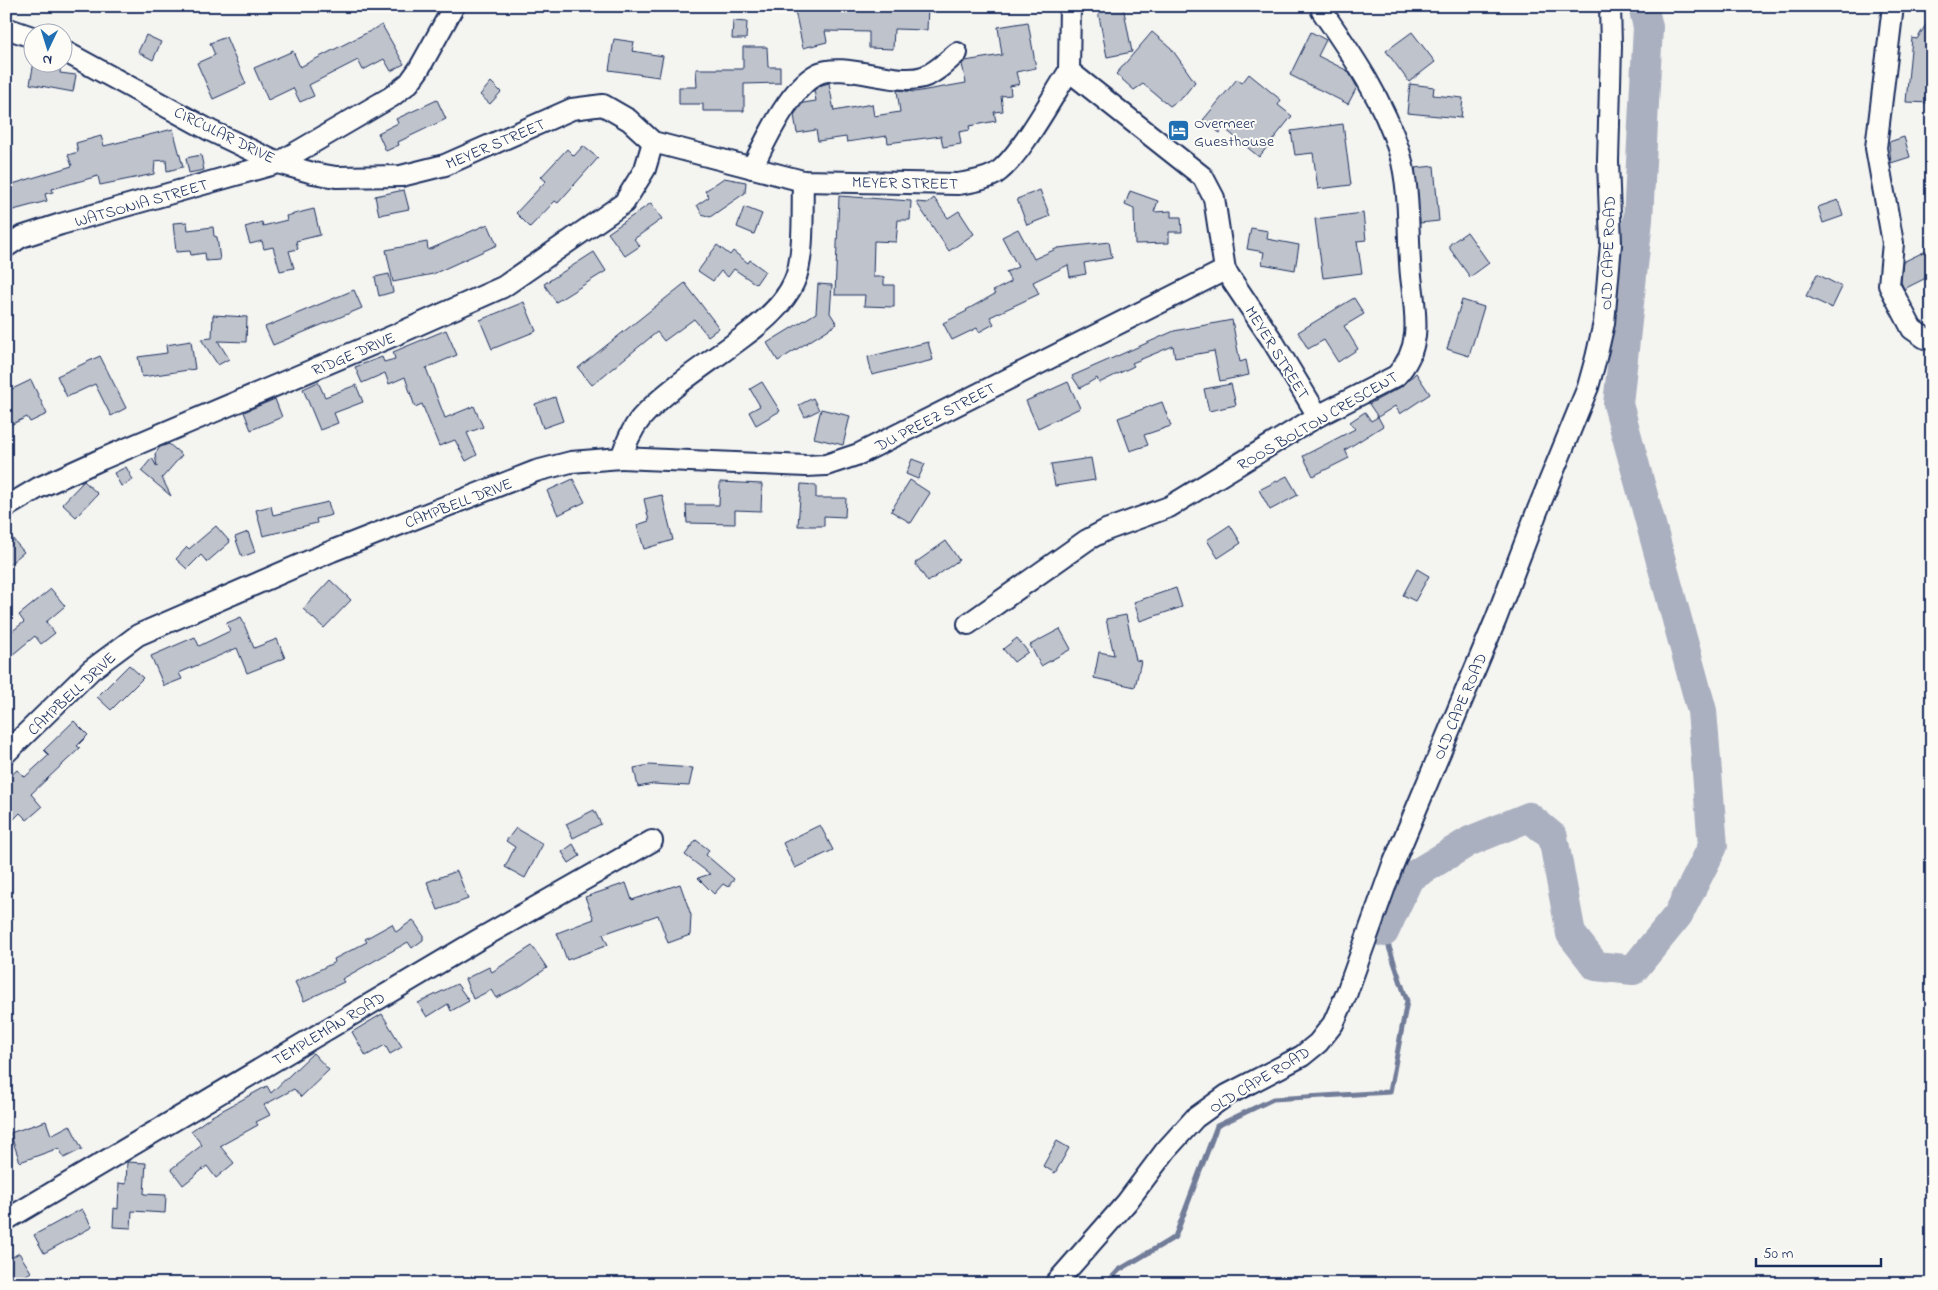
<svg xmlns="http://www.w3.org/2000/svg" width="1938" height="1290" viewBox="0 0 1938 1290" font-family="'Indie Flower',sans-serif">
  <style>
    .lines { fill: none; stroke-linecap: round; stroke-linejoin: round }
    .stream { stroke: #717c98; stroke-width: 5 }
    .river { stroke: #aab0bf; stroke-width: 30 }
    .building { fill: #bfc3cc; stroke: #1b2f5e }
    .minor-casing { stroke: #1b2f5e; stroke-width: 24 }
    .minor { stroke: #fdfcf7; stroke-width: 20 }
    .labels { text-anchor: middle; stroke-width: 4; stroke-linejoin: round; paint-order: stroke }
    .poi-label { font-size: 16px; fill: #1b2f5e; stroke: #fdfcf7; text-anchor: start }
    .street-label { font-size: 16px; fill: #1b2f5e; stroke: #fdfcf7 }
  </style>
  <rect width="100%" height="100%" fill="#f4f4f1"/>
  <filter id="ink" filterUnits="userSpaceOnUse"><feTurbulence type="fractalNoise" baseFrequency=".02" numOctaves="2"/><feDisplacementMap in="SourceGraphic" scale="10" xChannelSelector="R" yChannelSelector="G"/><feConvolveMatrix kernelMatrix="1 2 1 2 8 2 1 2 1" color-interpolation-filters="sRGB"/></filter>
  <g filter="url(#ink)">
    <g class="lines">
      <path class="stream" d="M1106 1284 1119 1270 1175 1237 1217 1126 1273 1099 1390 1092 1407 1001 1384 932"/>
      <path class="river" d="M1384 932 1409 878 1470 841 1529 817 1553 837 1571 934 1596 966 1633 970 1678 915 1713 846 1702 711 1618 404 1638 220 1648 27 1643 6"/>
    </g>
    <g class="building">
      <path d="M794 6H928L927 30 894 29 893 49 869 48V32L825 31 827 42 803 48Z"/>
      <path d="M1097 6H1123L1132 52 1107 57Z"/>
      <path d="M1932 15V103L1906 102 1912 38 1917 39Z"/>
      <path d="M733 21 747 22 746 39H732Z"/>
      <path d="M1028 22 1036 68 1016 72 1019 84 1010 86 1011 95 1001 96 1003 111 994 112 996 121 969 126 970 130 959 132 961 144 943 147 941 136 888 143 887 136 847 142 846 137 818 141 816 130 797 133 794 115 803 103 816 101 814 90 822 85 829 83 834 111 872 104 874 116 900 112 897 90 915 92 966 83 962 64 965 61 1002 55 998 27Z"/>
      <path d="M382 25 404 64 391 71 384 59 363 70 358 60 309 85 314 96 300 102 293 88 268 100 254 68 293 51 300 67Z"/>
      <path d="M1152 32 1171 48 1195 82 1183 97 1170 106 1143 84 1134 90 1116 74Z"/>
      <path d="M1311 32 1326 40 1318 56 1348 71 1357 87 1348 104 1290 75Z"/>
      <path d="M1412 32 1435 62 1409 82 1386 51Z"/>
      <path d="M146 35 161 42 153 60 138 52Z"/>
      <path d="M226 37 246 84 213 99 197 63 215 55 210 43Z"/>
      <path d="M614 39 634 42 632 51 663 56 659 77 609 70Z"/>
      <path d="M743 47H767L768 67H780V83L744 84V111H703V104H679V87H697L696 69H743Z"/>
      <path d="M34 62 61 63 60 73 76 75 73 92 30 84Z"/>
      <path d="M1249 74 1281 100 1278 105 1292 116 1259 157 1224 128 1220 133 1203 120 1237 79 1242 83Z"/>
      <path d="M491 82 501 92 490 104 480 95Z"/>
      <path d="M1410 84 1434 87 1433 95 1463 98 1461 118 1407 113Z"/>
      <path d="M437 100 446 119 398 142 399 145 386 151 378 133 398 123 396 119Z"/>
      <path d="M1343 124 1351 185 1318 189 1313 153 1295 155 1291 131Z"/>
      <path d="M173 129 183 167 167 171 166 160 155 161 154 174 100 185 98 176 52 189 53 192 45 194 47 201 6 212V186L72 166 68 155 78 152 76 143 101 136 104 146Z"/>
      <path d="M1904 137 1910 157 1891 163 1889 142Z"/>
      <path d="M583 146 598 158 558 203 555 201 530 227 516 213 546 181 541 177 567 149 574 156Z"/>
      <path d="M201 155 204 170 189 173 186 158Z"/>
      <path d="M1434 166 1439 221 1420 223 1415 168Z"/>
      <path d="M724 178 746 182 745 193 710 217 702 214 697 205 709 197 705 191Z"/>
      <path d="M404 190 409 209 379 215 375 196Z"/>
      <path d="M1040 190 1050 216 1027 225 1017 199Z"/>
      <path d="M1130 191 1158 201 1154 212 1171 211V217H1181L1182 232H1169V243L1135 244 1134 209 1125 205Z"/>
      <path d="M839 196 911 201 910 220H898L896 242 874 241 873 277H884V285H894V307L864 306 865 295H835Z"/>
      <path d="M934 198 948 218 959 211 974 234 949 251 916 202 928 203Z"/>
      <path d="M1838 200 1843 216 1823 223 1818 207Z"/>
      <path d="M651 203 662 219 634 239 640 246 625 256 608 233Z"/>
      <path d="M744 207 762 214 754 234 737 227Z"/>
      <path d="M314 209 320 235 296 241 298 249 289 251 294 268 280 271 273 247 264 249 262 241 250 244 245 227 262 222 263 226 287 220 286 216Z"/>
      <path d="M1363 213 1366 240 1357 241 1362 273 1323 278 1315 219Z"/>
      <path d="M187 222 188 230 213 227 214 236 217 237 220 260 206 261 205 253 191 255 190 251 176 252 173 223Z"/>
      <path d="M488 224 497 245 433 274 393 282 386 250 427 242 428 250Z"/>
      <path d="M1251 228 1268 231 1267 239 1299 245 1295 270 1262 264 1264 252 1247 249Z"/>
      <path d="M1018 229 1034 259 1058 248 1109 242 1112 258 1084 263 1086 274 1070 277 1068 265 1033 282 1039 294 990 317 994 324 979 332 977 328 952 340 943 323 967 311 966 310 995 294 993 291 1011 282 1006 272 1018 267 1002 237Z"/>
      <path d="M1467 232 1489 263 1470 277 1450 249V244Z"/>
      <path d="M717 245 730 255 733 251 748 263 750 260 765 271 756 284 734 269 728 277 721 271 713 281 698 271Z"/>
      <path d="M1932 248V275L1904 289 1901 282 1903 262Z"/>
      <path d="M594 252 606 271 556 302 544 284Z"/>
      <path d="M389 274 393 292 379 296 375 277Z"/>
      <path d="M1817 274 1842 287 1832 308 1806 296Z"/>
      <path d="M685 283 719 328 708 336 694 319 664 341 657 332 592 385 578 368Z"/>
      <path d="M818 284 832 285 830 313 837 324 778 361 767 343 816 313Z"/>
      <path d="M354 290 362 308 273 345 265 327Z"/>
      <path d="M1354 298 1364 314 1344 326 1358 349 1338 362 1324 340 1308 349 1298 332Z"/>
      <path d="M1462 300 1484 307 1469 356 1447 349Z"/>
      <path d="M524 302 536 331 492 349 480 320Z"/>
      <path d="M213 315 247 317 246 342 218 341 229 359 218 365 201 339 212 338Z"/>
      <path d="M1232 320 1240 362 1246 360 1249 375 1220 381 1214 351 1175 358 1173 346 1132 363 1134 366 1099 383 1097 378 1080 388 1072 376 1174 331Z"/>
      <path d="M446 330 457 355 426 368 445 418 474 406 483 427 467 433 477 455 466 461 455 440 439 446 422 404 415 407 405 377 389 384 385 373 362 383 355 367 382 357 384 362 395 359 393 352Z"/>
      <path d="M191 341 195 369 142 377 138 357 167 353 166 345Z"/>
      <path d="M928 342 933 360 872 375 868 357Z"/>
      <path d="M100 356 126 408 111 416 95 384 67 397 57 376Z"/>
      <path d="M1416 373 1430 394 1400 414 1395 406 1378 417 1369 404 1401 387Z"/>
      <path d="M31 380 47 414 30 422 27 417 6 427V392Z"/>
      <path d="M318 382 325 397 356 385 363 402 334 413 338 423 320 430 303 389Z"/>
      <path d="M762 382 780 411 756 425 749 412 760 406 750 389Z"/>
      <path d="M1068 382 1080 408 1038 428 1026 401Z"/>
      <path d="M1231 384 1236 405 1209 411 1204 389Z"/>
      <path d="M555 397 563 421 543 428 535 404Z"/>
      <path d="M813 398 819 410 805 417 799 405Z"/>
      <path d="M275 399 282 417 251 430 244 412Z"/>
      <path d="M1162 402 1171 426 1144 435 1148 445 1130 451 1118 418Z"/>
      <path d="M821 409 850 416 843 445 814 438Z"/>
      <path d="M1365 412 1371 421 1378 417 1383 426 1345 450 1349 458 1313 476 1303 456 1355 429 1350 422Z"/>
      <path d="M169 444 182 455 162 478 171 496 141 471 152 458 157 467 155 454 160 447Z"/>
      <path d="M1091 458 1095 480 1055 486 1051 464Z"/>
      <path d="M912 459 925 464 918 479 906 474Z"/>
      <path d="M126 467 133 480 121 486 114 473Z"/>
      <path d="M1287 476 1298 495 1270 510 1259 490Z"/>
      <path d="M573 479 585 502 558 515 547 491Z"/>
      <path d="M910 480 930 493 911 523 891 511Z"/>
      <path d="M84 481 98 494 76 517 62 504Z"/>
      <path d="M720 482 762 484 761 511 735 510V524L687 523 686 505H719Z"/>
      <path d="M801 484 816 485V498H846L845 517 824 516V526H798Z"/>
      <path d="M662 495 673 540 644 549 637 525 649 521 644 499Z"/>
      <path d="M328 502 332 515 316 519 317 523 263 536 256 510 271 506 273 515Z"/>
      <path d="M1230 525 1241 543 1218 558 1207 540Z"/>
      <path d="M216 526 230 542 207 562 201 555 187 569 176 559 187 547 189 549Z"/>
      <path d="M6 531 24 552 6 567Z"/>
      <path d="M248 532 255 552 242 557 235 537Z"/>
      <path d="M946 541 959 560 928 582 915 563Z"/>
      <path d="M1417 569 1429 576 1415 601 1403 595Z"/>
      <path d="M330 580 351 600 324 628 303 609Z"/>
      <path d="M1176 588 1182 607 1140 621 1134 602Z"/>
      <path d="M51 589 65 606 46 622 55 633 41 644 35 636 6 660V636L24 622 19 615Z"/>
      <path d="M1126 615 1136 660 1141 661 1135 687 1094 678 1099 652 1114 655 1106 619Z"/>
      <path d="M241 617 254 648 277 639 285 658 247 673 237 648 179 673 182 679 164 686 151 656 195 637 199 646 230 631 227 623Z"/>
      <path d="M1060 629 1071 649 1041 666 1030 645Z"/>
      <path d="M1017 638 1028 652 1014 662 1003 649Z"/>
      <path d="M129 665 143 678 111 710 97 697Z"/>
      <path d="M74 721 88 735 77 746 80 748 31 794 42 807 27 820 20 813 6 827V780L17 770 25 777 49 755 44 750Z"/>
      <path d="M649 765 693 768 689 786 653 784 638 787 634 768Z"/>
      <path d="M594 810 601 824 573 838 566 824Z"/>
      <path d="M820 825 833 850 795 868 783 843Z"/>
      <path d="M516 828 543 844 525 878 505 867 515 847 506 841Z"/>
      <path d="M696 840 709 850 706 855 734 879 728 887 723 884 714 894 698 878 710 874 685 855Z"/>
      <path d="M573 844 580 856 569 863 562 852Z"/>
      <path d="M457 871 468 899 438 910 427 882Z"/>
      <path d="M626 883 632 900 680 884 691 915 690 935 668 943 658 915 603 934 608 945 567 960 557 933 594 919 585 897Z"/>
      <path d="M413 920 423 935V940L412 948 408 942 342 979 344 982 304 1001 295 982 335 962 334 959 367 942 365 939 392 924 396 932Z"/>
      <path d="M532 946 547 968 522 985 496 998 491 990 473 999 465 979 489 967 492 972Z"/>
      <path d="M457 984 469 1001 451 1011 448 1004 427 1017 418 1003Z"/>
      <path d="M382 1014 402 1047 390 1054 385 1045 366 1056 352 1032Z"/>
      <path d="M313 1053 329 1070 301 1097 294 1089 264 1105 270 1115 256 1122 258 1125 220 1146 234 1163 216 1178 207 1166 183 1185 171 1169 202 1145 191 1131 212 1116 267 1086 271 1093Z"/>
      <path d="M46 1121 51 1135 70 1125 82 1149 64 1158 59 1148 20 1162 10 1133Z"/>
      <path d="M1057 1141 1069 1148 1055 1173 1043 1166Z"/>
      <path d="M127 1162 146 1163 144 1194 166 1195 165 1213 132 1211 131 1228 113 1227 114 1208 118 1209 119 1183 126 1184Z"/>
      <path d="M82 1209 92 1227 44 1253 34 1235Z"/>
      <path d="M19 1253 31 1272 13 1284H6V1261Z"/>
    </g>
    <g class="lines">
      <defs>
        <g id="minor">
          <path d="M1893 6 1876 148 1893 243 1889 285 1912 329 1925 338 1932 339"/>
          <path d="M6 28 32 37"/>
          <path d="M62 50 211 131 278 163 391 97 409 83 419 69 454 6"/>
          <path d="M1069 71 1070 6"/>
          <path d="M752 168C766 140 789 89 817 74 843 61 894 86 923 77 936 73 947 61 957 53"/>
          <path d="M6 247 21 237 61 224 278 163 313 173 336 177 401 176 445 165 572 109 603 105 629 120 653 142 803 181 958 184C971 182 984 180 995 174 1019 159 1052 97 1069 71L1203 177 1214 198 1225 270 1272 340 1318 416"/>
          <path d="M621 458 806 466 826 465 859 454 1225 270"/>
          <path d="M6 507 38 488 102 459 395 335 503 287 624 203 645 169 653 142"/>
          <path d="M968 624 1087 540 1106 530 1169 507 1318 416 1396 376C1424 347 1415 312 1411 276 1407 236 1411 193 1400 154 1384 101 1353 56 1322 11"/>
          <path d="M6 753 91 670 138 635 332 551 536 471 571 462 621 458C626 444 631 430 641 418 668 388 710 362 743 337 762 323 784 305 794 282 805 259 802 208 803 181"/>
          <path d="M6 1220 476 941 652 841"/>
          <path d="M1055 1284 1127 1202 1166 1150 1195 1118 1227 1095 1302 1056 1318 1043 1333 1024 1346 995 1392 867 1496 619 1536 514 1588 387 1596 358 1604 323 1611 244 1608 161 1611 46 1610 6"/>
        </g>
      </defs>
      <use href="#minor" class="minor-casing"/>
      <use href="#minor" class="minor"/>
    </g>
  </g>
  <defs>
    <symbol id="hotel-square" viewBox="-11 -11 22 22"><rect x="-9" y="-9" width="18" height="18" rx="4" fill="#1f6fb2" stroke="#fdfcf7"/><path d="M-6-4.5h1.5V1H6V5H4.5V3h-9V5H-6ZM-4 0a1.8 1.8 0 1 1 3.6 0ZM.5 0V-2.5h3Q6-2.5 6 0Z" fill="#fff"/></symbol>
  </defs>
  <g fill-rule="evenodd">
    <use href="#hotel-square" x="1166" y="118" width="25" height="25"/>
  </g>
  <g class="labels">
    <g class="poi-label">
      <text x="1194" y="128">Overmeer<tspan x="1194" dy="18">Guesthouse</tspan></text>
    </g>
    <g class="street-label">
      <text transform="translate(225 134) rotate(26)" y="6">CIRCULAR DRIVE</text>
      <text transform="translate(495 143) rotate(-23)" y="6">MEYER STREET</text>
      <text transform="translate(905 182) rotate(1)" y="6">MEYER STREET</text>
      <text transform="translate(141 202) rotate(-16)" y="6">WATSONIA STREET</text>
      <text transform="translate(1607 253) rotate(-88)" y="6">OLD CAPE ROAD</text>
      <text transform="translate(1278 352) rotate(58)" y="6">MEYER STREET</text>
      <text transform="translate(353 353) rotate(-23)" y="6">RIDGE DRIVE</text>
      <text transform="translate(935 416) rotate(-27)" y="6">DU PREEZ STREET</text>
      <text transform="translate(1317 420) rotate(-30)" y="6">ROOS BOLTON CRESCENT</text>
      <text transform="translate(458 502) rotate(-21)" y="6">CAMPBELL DRIVE</text>
      <text transform="translate(71 693) rotate(-43)" y="6">CAMPBELL DRIVE</text>
      <text transform="translate(1459 706) rotate(-67)" y="6">OLD CAPE ROAD</text>
      <text transform="translate(328 1028) rotate(-31)" y="6">TEMPLEMAN ROAD</text>
      <text transform="translate(1259 1079) rotate(-31)" y="6">OLD CAPE ROAD</text>
    </g>
  </g>
  <rect width="1938" height="1290" fill="none" stroke="#fdfcf7" stroke-width="25"/>
  <rect x="12" y="12" width="1913" height="1265" fill="none" stroke="#1b2f5e" stroke-width="2" filter="url(#ink)"/>
  <g transform="translate(48 48) rotate(184)"><circle r="24" fill="#fdfcf7" stroke="#a3aaba"/>
  <path d="M0-4L9 19L0 12L-9 19Z" fill="#1f6fb2"/>
  <text y="-8" font-size="14" font-weight="bold" text-anchor="middle" fill="#1b2f5e">N</text>
  </g>
  <path d="M1756 1258v8h125v-8" fill="none" stroke="#1b2f5e" stroke-width="2.5"/>
  <text x="1763" y="1258" font-size="15" fill="#1b2f5e" stroke="#fdfcf7" stroke-width="4" paint-order="stroke">50 m</text>
</svg>
